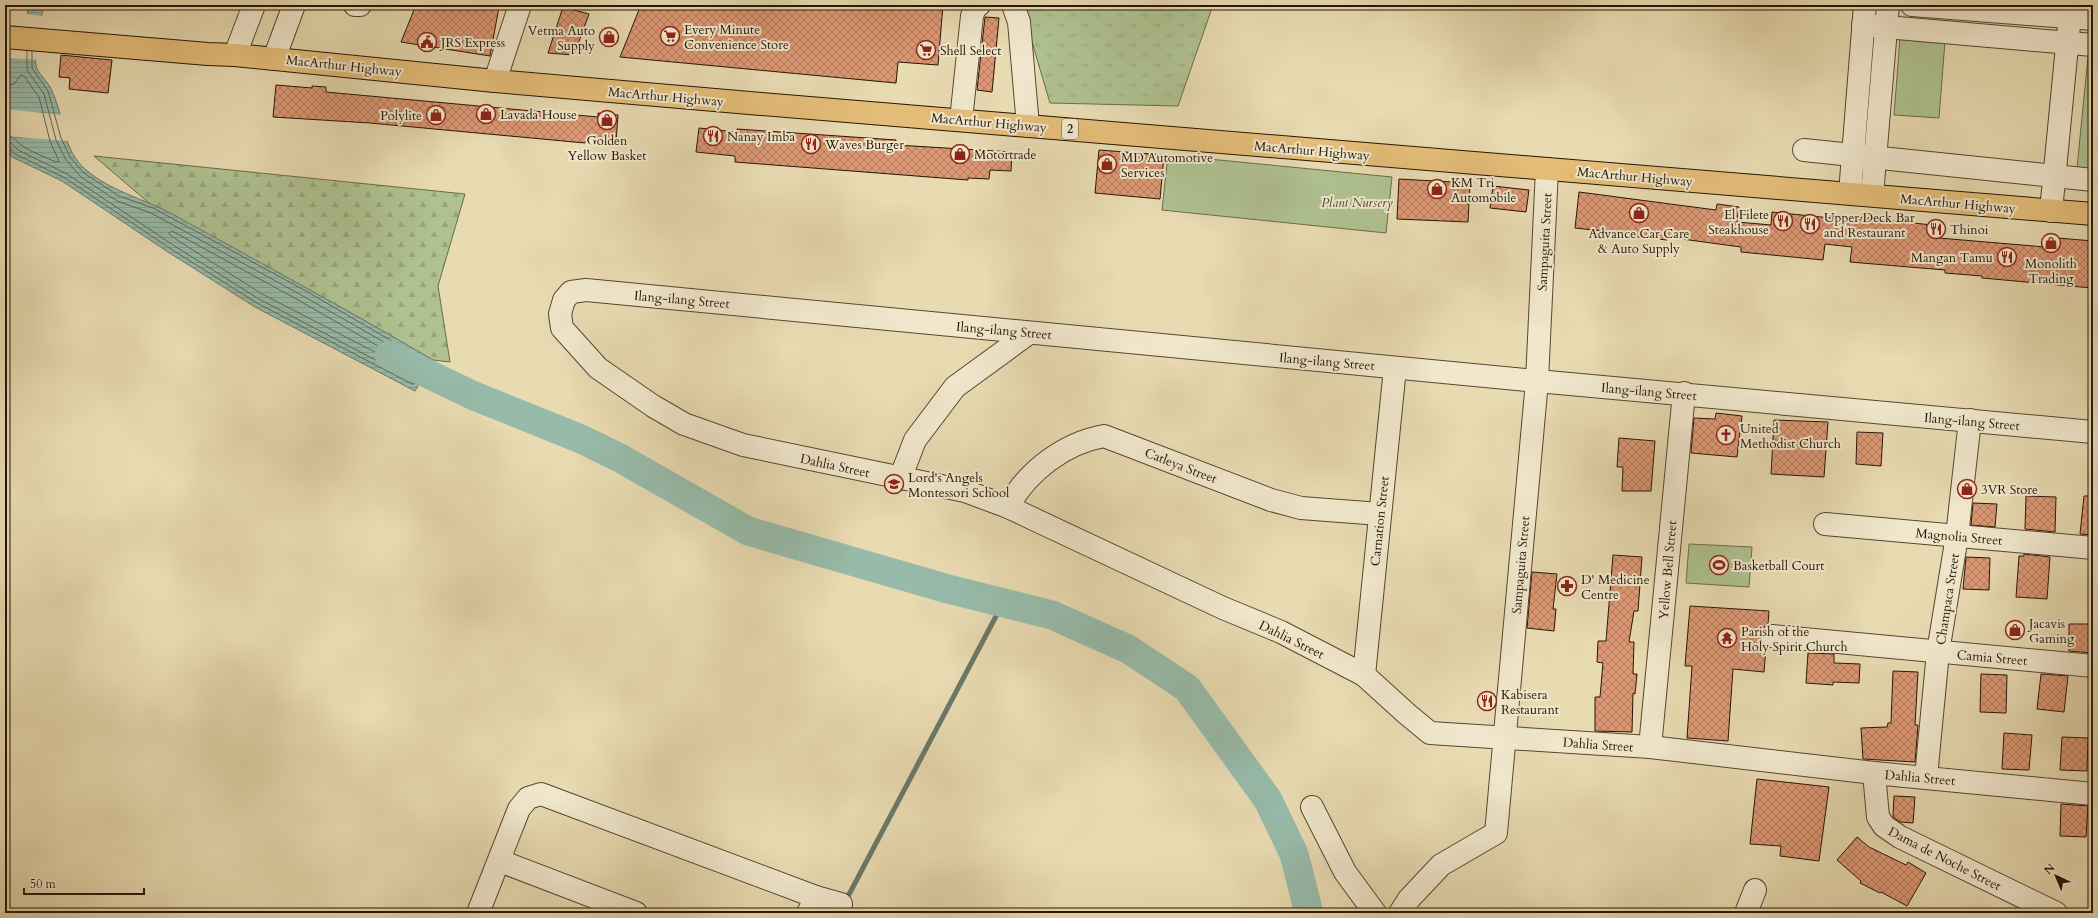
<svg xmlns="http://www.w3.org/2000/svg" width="2098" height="918" viewBox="0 0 2098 918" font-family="Cardo,serif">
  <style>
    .grass { fill: url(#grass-tufts); stroke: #6a6b4c }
    .forest { fill: url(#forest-firs); stroke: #6a6b4c }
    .green { fill: #afc191; stroke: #6a6b4c }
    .water { fill: url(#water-rules); stroke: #6a7968 }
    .pier { fill: #e8dab1 }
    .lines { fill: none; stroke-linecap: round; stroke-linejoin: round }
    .shore { stroke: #5e6858; stroke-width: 1 }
    .stream { stroke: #6a7968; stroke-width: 5 }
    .river { stroke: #97bbaa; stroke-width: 29 }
    .building { fill: url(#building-cross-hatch); stroke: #261506 }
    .minor-casing { stroke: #564631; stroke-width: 24 }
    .highway-casing { stroke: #261506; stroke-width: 24 }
    .minor { stroke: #f0e7cc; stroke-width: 22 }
    .highway { stroke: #e4bd78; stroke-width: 22 }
    .labels { text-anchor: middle; stroke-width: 4; stroke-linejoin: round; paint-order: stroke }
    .shield { fill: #f0e7cc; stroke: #635441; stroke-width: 1 }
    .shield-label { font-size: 12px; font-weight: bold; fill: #261506 }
    .poi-label { font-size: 13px; fill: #261506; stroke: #f0e7cc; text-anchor: start }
    .street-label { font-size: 13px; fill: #261506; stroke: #f0e7cc }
    .park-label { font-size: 13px; font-style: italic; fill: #4f4930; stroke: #f0e7cc }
  </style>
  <defs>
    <pattern id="grass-tufts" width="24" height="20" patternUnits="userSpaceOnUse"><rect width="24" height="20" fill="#afc191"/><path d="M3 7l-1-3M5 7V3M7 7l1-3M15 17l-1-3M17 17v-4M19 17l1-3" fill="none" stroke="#96a57c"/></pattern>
    <pattern id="forest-firs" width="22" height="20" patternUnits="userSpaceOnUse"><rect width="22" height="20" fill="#afc191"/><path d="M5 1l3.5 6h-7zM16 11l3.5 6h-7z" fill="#96a57c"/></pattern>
    <pattern id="water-rules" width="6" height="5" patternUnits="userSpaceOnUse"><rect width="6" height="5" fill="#97bbaa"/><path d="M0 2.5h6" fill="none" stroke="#82a091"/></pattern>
    <pattern id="building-cross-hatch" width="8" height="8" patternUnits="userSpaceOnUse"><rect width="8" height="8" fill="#dc9874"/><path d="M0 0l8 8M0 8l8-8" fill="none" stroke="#b27b5d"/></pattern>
  </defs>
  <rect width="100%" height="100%" fill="#e8dab1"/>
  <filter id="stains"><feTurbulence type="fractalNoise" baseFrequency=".005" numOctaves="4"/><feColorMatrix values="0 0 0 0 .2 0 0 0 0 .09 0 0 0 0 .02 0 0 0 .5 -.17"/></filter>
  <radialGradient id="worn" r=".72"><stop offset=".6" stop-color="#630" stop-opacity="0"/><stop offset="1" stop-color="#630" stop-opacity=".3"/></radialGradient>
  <path class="grass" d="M1021 5H1213L1178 106 1050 103Z"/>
  <path class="forest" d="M94 156 465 194 438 286 450 362 433 360 351 313 149 203Z"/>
  <g class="green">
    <path d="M1900 38 1945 41 1939 118 1894 115Z"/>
    <path d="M2088 57H2093V169L2077 168Z"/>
    <path d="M1168 155 1392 177 1386 233 1162 210Z"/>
    <path d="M1689 544 1752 547 1749 587 1686 583Z"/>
  </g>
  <path class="water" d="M26 5H42L43 9C40 26 33 48 36 66 38 74 49 82 52 91 65 118 61 148 86 170 112 192 145 199 174 215 261 263 348 310 433 360L415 391 255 307 168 252 62 181 12 157 5 147V76L12 54 25 25 28 11Z"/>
  <g class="pier">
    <path d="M25 14 44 16 38 60 9 58Z"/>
    <path d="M5 109 62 115 69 141 5 136Z"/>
  </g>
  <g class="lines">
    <g class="shore">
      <path d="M5 86 14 84 21 75 24 76 39 97 50 141 59 161 56 162C45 157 31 152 21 145 15 140 13 136 5 135"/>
      <path d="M5 141 11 143 18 150 67 174 173 245 259 299 410 378 412 377 419 365V362L303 296 151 213 117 201 81 177 66 160 56 140 44 94 27 70V51"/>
      <path d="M5 147H9L15 154 65 178 171 249 257 303 412 384H414L426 363V361L306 291 153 208 119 196 84 173 70 157 61 138 48 91 32 68V51"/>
      <path d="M172 231 300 301 411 365V367L408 369 262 294 177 240 169 234Z"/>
    </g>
    <path class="stream" d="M845 902 1003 603"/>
    <path class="river" d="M389 355 472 395 581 439 620 458 748 531 948 589 1052 615 1128 649 1187 688 1268 800 1294 854 1309 913"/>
  </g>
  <g class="building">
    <path d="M416 5H487L499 7 490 56 401 42Z"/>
    <path d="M641 5H943L938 65 898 62 896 83 620 57Z"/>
    <path d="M563 7 589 14 574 55 548 53Z"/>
    <path d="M985 17 999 18 992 92 977 90Z"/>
    <path d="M61 55 112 60 108 93 69 89 70 78 59 77Z"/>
    <path d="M276 85 312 88V86L326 87V92L598 117V113L618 115 616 142 586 140 585 143 370 123 273 117Z"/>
    <path d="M699 128 737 132V129L896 140V145L1012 152 1011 171 990 170 989 179 968 178V180L735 162V156L696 152Z"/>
    <path d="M1099 150 1164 155 1160 199 1095 193Z"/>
    <path d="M1399 179 1470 183 1468 222 1397 219Z"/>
    <path d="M1493 186 1529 190 1526 212 1490 208Z"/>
    <path d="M1579 192 1716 210 1717 204 1739 207 1737 222 1771 225 1772 212 1831 218V214L1941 226 1939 238 2045 247 2046 237 2093 241 2092 288 1982 278V276L1945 273V270L1850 262 1852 247 1825 244 1823 260 1741 252V247L1667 237V240L1621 235V233L1575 228Z"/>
    <path d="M1716 413 1742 416 1737 457 1691 453 1694 418 1715 419Z"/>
    <path d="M1774 420 1828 422 1824 477 1771 474Z"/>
    <path d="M1857 432 1883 433 1881 466 1856 464Z"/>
    <path d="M1619 438 1655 441 1651 491H1622L1623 467H1617Z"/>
    <path d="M2026 496 2056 497 2055 532 2025 529Z"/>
    <path d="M2084 496H2093V535L2080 534Z"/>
    <path d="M1973 503 1997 504 1995 527 1971 525Z"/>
    <path d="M2024 554 2050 557 2047 599 2016 597 2019 556H2024Z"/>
    <path d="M1613 555 1642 557 1638 611H1634L1629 642H1634L1633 674H1637L1635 694 1633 693 1632 732 1595 731V697H1600L1603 663 1597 662 1598 641H1606Z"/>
    <path d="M1966 557 1990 558 1989 590 1963 589Z"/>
    <path d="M1532 572 1557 574 1553 609H1556L1554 631 1527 628Z"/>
    <path d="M1690 606 1769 611 1768 624 1762 628 1760 635 1761 642 1766 647 1764 672 1733 669 1728 741 1687 738 1692 666H1685Z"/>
    <path d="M2069 624H2093V653L2069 651Z"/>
    <path d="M1808 653 1834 654V663L1860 664 1859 683 1833 682V685L1806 683Z"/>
    <path d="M1893 671 1918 672 1915 725H1918L1915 762 1863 759 1861 728 1887 727 1888 723H1891Z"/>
    <path d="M1981 674 2007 675 2006 713 1980 712Z"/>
    <path d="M2041 674 2068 676 2064 712 2037 709Z"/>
    <path d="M2004 733 2032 735 2029 770 2002 769Z"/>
    <path d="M2062 737 2088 738 2087 771 2060 770Z"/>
    <path d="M1757 779 1829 787 1819 861 1780 856 1781 846 1750 844Z"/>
    <path d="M1894 796 1915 797 1913 823 1900 822 1893 817Z"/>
    <path d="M2061 804 2088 806 2086 837 2060 836Z"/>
    <path d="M1857 837 1869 847 1906 865 1908 862 1926 873 1907 906 1881 892 1880 893 1860 883 1861 881 1837 860Z"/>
  </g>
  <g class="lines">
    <defs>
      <g id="minor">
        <path d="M355 5H360"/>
        <path d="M1013 5 1019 22 1028 126"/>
        <path d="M1912 5 2093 19"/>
        <path d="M1863 25 2093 45"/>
        <path d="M235 55 254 5"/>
        <path d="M274 59 294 5"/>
        <path d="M495 81 520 5"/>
        <path d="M961 120 972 16 975 8 979 5"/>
        <path d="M1804 150 2093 180"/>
        <path d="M1850 193 1865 5"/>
        <path d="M1872 195 1888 5"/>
        <path d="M2051 211 2071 5"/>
        <path d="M2093 432 1537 381 586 290 571 292 564 300 560 314 562 328 598 368 653 406 684 424 743 445 965 491 1008 507 1223 608 1281 632 1364 675 1407 714 1430 733 1650 747 1874 773 2093 794"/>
        <path d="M900 479 915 440 955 387 1029 333"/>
        <path d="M1008 507C1027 471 1065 443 1104 436L1271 500 1301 508 1380 514"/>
        <path d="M1825 524 2093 548"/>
        <path d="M1772 636 2093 666"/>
        <path d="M1364 675 1395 368"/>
        <path d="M1650 747 1684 393"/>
        <path d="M1874 773 1878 817 1884 826 1900 837 2056 913"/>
        <path d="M1926 777 1938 652 1957 536 1970 420"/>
        <path d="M1312 807 1345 872 1375 913"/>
        <path d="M500 861 636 913"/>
        <path d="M478 913 519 809 528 798 541 794 816 897 841 904"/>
        <path d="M808 913 816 897"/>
        <path d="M1400 913 1409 899 1441 865 1496 833 1537 381 1547 169"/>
        <path d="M1746 913 1755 890"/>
      </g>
      <path id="highway" d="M5 37 208 54 235 55 495 81 761 104 2093 214"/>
    </defs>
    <use href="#minor" class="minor-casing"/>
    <use href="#highway" class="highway-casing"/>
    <use href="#minor" class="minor"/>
    <use href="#highway" class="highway"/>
  </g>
  <defs>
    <symbol id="supermarket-ring" viewBox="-11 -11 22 22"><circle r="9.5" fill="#f0e7cc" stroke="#8f2418" stroke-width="1.5"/><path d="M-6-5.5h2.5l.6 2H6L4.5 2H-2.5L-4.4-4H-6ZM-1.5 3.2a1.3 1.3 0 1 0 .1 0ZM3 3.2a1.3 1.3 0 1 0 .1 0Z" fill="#8f2418"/></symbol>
    <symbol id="shop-ring" viewBox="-11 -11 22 22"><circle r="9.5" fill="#f0e7cc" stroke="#8f2418" stroke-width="1.5"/><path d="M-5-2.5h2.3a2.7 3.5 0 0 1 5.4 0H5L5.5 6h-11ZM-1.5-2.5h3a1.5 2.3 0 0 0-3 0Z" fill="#8f2418"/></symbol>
    <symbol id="civic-ring" viewBox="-11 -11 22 22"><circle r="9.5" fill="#f0e7cc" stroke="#8f2418" stroke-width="1.5"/><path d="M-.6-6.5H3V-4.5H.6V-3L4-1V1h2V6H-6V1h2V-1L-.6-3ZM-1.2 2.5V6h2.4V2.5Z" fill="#8f2418"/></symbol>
    <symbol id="restaurant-ring" viewBox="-11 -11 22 22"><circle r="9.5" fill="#f0e7cc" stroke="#8f2418" stroke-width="1.5"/><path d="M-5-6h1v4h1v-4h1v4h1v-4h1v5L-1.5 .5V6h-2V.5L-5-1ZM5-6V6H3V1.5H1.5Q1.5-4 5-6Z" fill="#8f2418"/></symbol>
    <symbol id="church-ring" viewBox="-11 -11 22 22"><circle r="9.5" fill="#f0e7cc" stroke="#8f2418" stroke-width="1.5"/><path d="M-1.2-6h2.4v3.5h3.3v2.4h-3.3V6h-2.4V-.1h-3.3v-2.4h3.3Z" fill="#8f2418"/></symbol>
    <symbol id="school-ring" viewBox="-11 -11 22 22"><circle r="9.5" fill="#f0e7cc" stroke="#8f2418" stroke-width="1.5"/><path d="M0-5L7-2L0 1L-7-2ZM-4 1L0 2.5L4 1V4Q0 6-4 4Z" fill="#8f2418"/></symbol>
    <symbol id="stadium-ring" viewBox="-11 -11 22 22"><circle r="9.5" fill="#f0e7cc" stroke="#8f2418" stroke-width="1.5"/><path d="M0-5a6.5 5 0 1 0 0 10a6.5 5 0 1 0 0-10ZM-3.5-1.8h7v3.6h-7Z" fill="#8f2418"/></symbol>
    <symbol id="pharmacy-ring" viewBox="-11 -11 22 22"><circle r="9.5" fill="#f0e7cc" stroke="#8f2418" stroke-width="1.5"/><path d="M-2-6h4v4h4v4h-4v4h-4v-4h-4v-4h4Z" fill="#8f2418"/></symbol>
    <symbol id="temple-ring" viewBox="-11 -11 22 22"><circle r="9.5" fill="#f0e7cc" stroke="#8f2418" stroke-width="1.5"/><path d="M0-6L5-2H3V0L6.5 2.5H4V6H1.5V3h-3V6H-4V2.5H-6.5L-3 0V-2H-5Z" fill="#8f2418"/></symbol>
  </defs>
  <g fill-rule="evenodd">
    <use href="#supermarket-ring" x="659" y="25" width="22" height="22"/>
    <use href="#shop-ring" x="598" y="26" width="22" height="22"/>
    <use href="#civic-ring" x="416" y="31" width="22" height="22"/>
    <use href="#supermarket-ring" x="915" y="39" width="22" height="22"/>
    <use href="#shop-ring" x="475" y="103" width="22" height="22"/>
    <use href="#shop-ring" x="425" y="104" width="22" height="22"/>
    <use href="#shop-ring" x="596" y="109" width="22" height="22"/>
    <use href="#restaurant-ring" x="702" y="125" width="22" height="22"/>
    <use href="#restaurant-ring" x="800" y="133" width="22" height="22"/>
    <use href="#shop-ring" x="949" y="143" width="22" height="22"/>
    <use href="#shop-ring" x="1096" y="153" width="22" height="22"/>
    <use href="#shop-ring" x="1426" y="178" width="22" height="22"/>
    <use href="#shop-ring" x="1628" y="202" width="22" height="22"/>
    <use href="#restaurant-ring" x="1772" y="210" width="22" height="22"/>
    <use href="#restaurant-ring" x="1799" y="213" width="22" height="22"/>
    <use href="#restaurant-ring" x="1925" y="218" width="22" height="22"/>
    <use href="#shop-ring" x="2040" y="232" width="22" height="22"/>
    <use href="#restaurant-ring" x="1996" y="246" width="22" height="22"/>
    <use href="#church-ring" x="1715" y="424" width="22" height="22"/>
    <use href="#school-ring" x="883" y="473" width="22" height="22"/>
    <use href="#shop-ring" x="1956" y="478" width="22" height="22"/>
    <use href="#stadium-ring" x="1708" y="554" width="22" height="22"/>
    <use href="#pharmacy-ring" x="1556" y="575" width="22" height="22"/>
    <use href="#shop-ring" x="2004" y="619" width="22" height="22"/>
    <use href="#temple-ring" x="1716" y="627" width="22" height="22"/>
    <use href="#restaurant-ring" x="1476" y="690" width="22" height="22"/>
  </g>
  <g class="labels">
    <rect class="shield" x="1062" y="119" width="16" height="20" rx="3"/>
    <g class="shield-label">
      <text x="1070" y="133">2</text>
    </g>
    <g class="poi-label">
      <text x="684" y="34">Every Minute<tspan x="684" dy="15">Convenience Store</tspan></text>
      <text x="595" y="35" text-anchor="end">Vetma Auto<tspan x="595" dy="15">Supply</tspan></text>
      <text x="441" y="47">JRS Express</text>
      <text x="940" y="55">Shell Select</text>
      <text x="500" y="119">Lavada House</text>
      <text x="422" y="120" text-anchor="end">Polylite</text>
      <text x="727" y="141">Nanay Imba</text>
      <text x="607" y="145" text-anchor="middle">Golden<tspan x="607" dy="15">Yellow Basket</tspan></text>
      <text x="825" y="149">Waves Burger</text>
      <text x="974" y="159">Motortrade</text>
      <text x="1121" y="162">MD Automotive<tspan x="1121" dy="15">Services</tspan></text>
      <text x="1451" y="187">KM Tri<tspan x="1451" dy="15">Automobile</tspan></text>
      <text x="1769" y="219" text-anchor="end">El Filete<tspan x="1769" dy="15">Steakhouse</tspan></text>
      <text x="1824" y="222">Upper Deck Bar<tspan x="1824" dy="15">and Restaurant</tspan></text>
      <text x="1950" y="234">Thinoi</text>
      <text x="1639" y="238" text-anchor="middle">Advance Car Care<tspan x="1639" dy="15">&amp; Auto Supply</tspan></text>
      <text x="1993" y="262" text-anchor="end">Mangan Tamu</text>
      <text x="2051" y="268" text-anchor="middle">Monolith<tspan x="2051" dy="15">Trading</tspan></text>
      <text x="1740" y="433">United<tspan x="1740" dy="15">Methodist Church</tspan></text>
      <text x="908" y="482">Lord's Angels<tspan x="908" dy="15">Montessori School</tspan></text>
      <text x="1981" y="494">3VR Store</text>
      <text x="1733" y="570">Basketball Court</text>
      <text x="1581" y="584">D' Medicine<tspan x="1581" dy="15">Centre</tspan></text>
      <text x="2029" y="628">Jacavis<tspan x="2029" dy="15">Gaming</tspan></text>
      <text x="1741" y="636">Parish of the<tspan x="1741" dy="15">Holy Spirit Church</tspan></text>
      <text x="1501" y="699">Kabisera<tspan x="1501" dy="15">Restaurant</tspan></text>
    </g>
    <g class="street-label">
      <text transform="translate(344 65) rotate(6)" y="5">MacArthur Highway</text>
      <text transform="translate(666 96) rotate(5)" y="5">MacArthur Highway</text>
      <text transform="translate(989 122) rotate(5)" y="5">MacArthur Highway</text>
      <text transform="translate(1312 150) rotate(5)" y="5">MacArthur Highway</text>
      <text transform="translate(1635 176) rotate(5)" y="5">MacArthur Highway</text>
      <text transform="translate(1958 203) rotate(5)" y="5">MacArthur Highway</text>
      <text transform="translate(1544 242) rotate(-87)" y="5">Sampaguita Street</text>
      <text transform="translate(682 299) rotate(5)" y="5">Ilang-ilang Street</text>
      <text transform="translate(1004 330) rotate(5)" y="5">Ilang-ilang Street</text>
      <text transform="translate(1327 361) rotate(5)" y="5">Ilang-ilang Street</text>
      <text transform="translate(1649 391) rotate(5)" y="5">Ilang-ilang Street</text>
      <text transform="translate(1972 421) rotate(5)" y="5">Ilang-ilang Street</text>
      <text transform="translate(835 465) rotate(12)" y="5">Dahlia Street</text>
      <text transform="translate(1181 465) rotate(21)" y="5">Catleya Street</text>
      <text transform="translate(1379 521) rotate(-84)" y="5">Carnation Street</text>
      <text transform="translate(1959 536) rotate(5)" y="5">Magnolia Street</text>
      <text transform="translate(1520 565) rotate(-85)" y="5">Sampaguita Street</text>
      <text transform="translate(1667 570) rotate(-85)" y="5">Yellow Bell Street</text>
      <text transform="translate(1947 599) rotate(-81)" y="5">Champaca Street</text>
      <text transform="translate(1292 639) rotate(26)" y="5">Dahlia Street</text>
      <text transform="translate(1992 657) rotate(5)" y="5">Camia Street</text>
      <text transform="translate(1598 744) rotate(4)" y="5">Dahlia Street</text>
      <text transform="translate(1920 777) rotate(5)" y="5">Dahlia Street</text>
      <text transform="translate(1945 858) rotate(27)" y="5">Dama de Noche Street</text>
    </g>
    <g class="park-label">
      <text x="1357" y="207">Plant Nursery</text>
    </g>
  </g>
  <rect width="2098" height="918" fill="none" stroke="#e8dab1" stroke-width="20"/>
  <rect x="6" y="6" width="2086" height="906" fill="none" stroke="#261506" stroke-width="2"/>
  <rect x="10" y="10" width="2078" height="898" fill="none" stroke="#261506"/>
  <g transform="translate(2056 876) rotate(316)" stroke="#f0e7cc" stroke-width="3" paint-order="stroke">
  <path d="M0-3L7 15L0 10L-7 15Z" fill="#261506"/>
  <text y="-6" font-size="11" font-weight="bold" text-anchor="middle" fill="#261506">N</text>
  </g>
  <path d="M24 888v6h120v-6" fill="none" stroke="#261506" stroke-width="2"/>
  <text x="30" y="888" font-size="12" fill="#261506" stroke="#f0e7cc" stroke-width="3" paint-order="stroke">50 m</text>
  <rect width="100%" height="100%" filter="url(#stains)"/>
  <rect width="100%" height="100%" fill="url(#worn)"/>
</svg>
